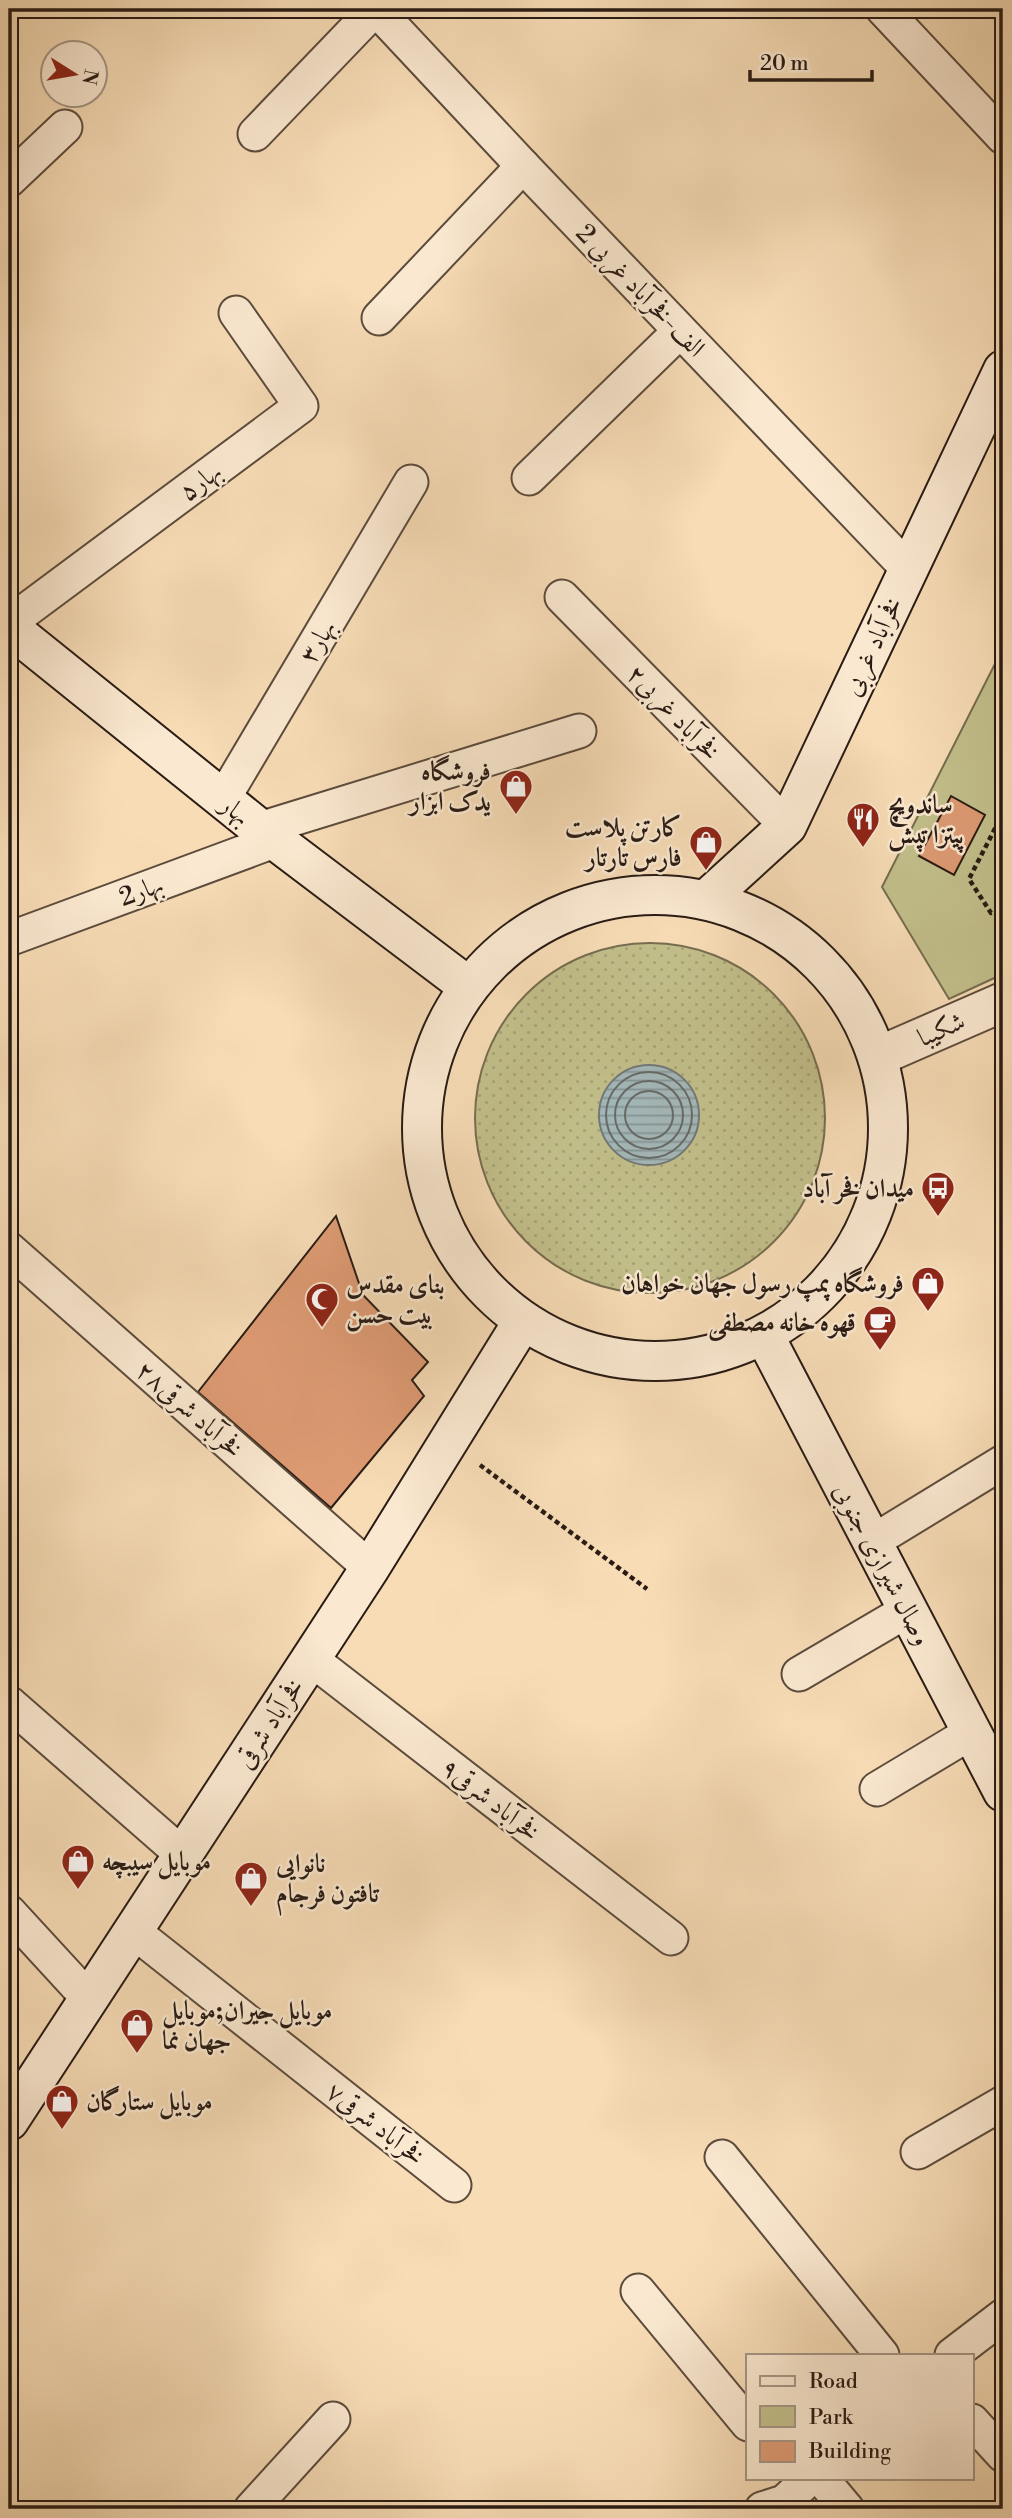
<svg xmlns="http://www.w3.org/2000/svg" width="1012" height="2518" viewBox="0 0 1012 2518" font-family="'Libre Bodoni',Amiri,serif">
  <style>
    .grass { fill: url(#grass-dots); stroke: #766d50; stroke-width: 2 }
    .park { fill: #c2bf8b; stroke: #766d50; stroke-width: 2 }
    .water { fill: url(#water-rules); stroke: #727978; stroke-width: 2 }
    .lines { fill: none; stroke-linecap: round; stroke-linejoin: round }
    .shore { stroke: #666a67; stroke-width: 2 }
    .building { fill: #de9b74; stroke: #291b14; stroke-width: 2 }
    .minor-casing { stroke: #5c4b3c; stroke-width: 37 }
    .tertiary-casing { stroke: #5c4b3c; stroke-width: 42 }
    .secondary-casing { stroke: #291b14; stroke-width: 42 }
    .path { stroke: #291b14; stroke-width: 4.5; stroke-dasharray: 5 3.5; stroke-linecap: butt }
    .minor { stroke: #fae8d0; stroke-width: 33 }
    .tertiary { stroke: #fae8d0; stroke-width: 38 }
    .secondary { stroke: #fae8d0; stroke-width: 38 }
    .labels { text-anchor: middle; stroke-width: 5; stroke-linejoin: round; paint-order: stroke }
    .street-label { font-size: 26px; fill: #291b14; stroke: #fae8d0 }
    .poi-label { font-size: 26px; font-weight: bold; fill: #291b14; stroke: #fae8d0; text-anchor: start }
  </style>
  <defs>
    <pattern id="grass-dots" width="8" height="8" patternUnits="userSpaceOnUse" patternTransform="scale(1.75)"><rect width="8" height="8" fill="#c2bf8b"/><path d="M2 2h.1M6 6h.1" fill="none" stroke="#a7a477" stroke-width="1.8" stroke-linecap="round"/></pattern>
    <pattern id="water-rules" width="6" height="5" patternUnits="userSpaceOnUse" patternTransform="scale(1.75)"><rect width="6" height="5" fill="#a3b8ba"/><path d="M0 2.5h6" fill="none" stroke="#859596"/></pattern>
  </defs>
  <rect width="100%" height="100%" fill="#f7dcb6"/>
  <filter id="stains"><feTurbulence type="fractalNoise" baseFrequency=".00286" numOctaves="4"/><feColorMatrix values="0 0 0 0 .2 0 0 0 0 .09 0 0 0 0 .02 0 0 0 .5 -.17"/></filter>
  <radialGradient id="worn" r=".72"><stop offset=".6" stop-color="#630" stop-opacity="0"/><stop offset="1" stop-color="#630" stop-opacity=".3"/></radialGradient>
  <circle class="grass" cx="650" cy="1118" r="175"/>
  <path class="park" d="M1003 648V974L949 999 882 887Z"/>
  <circle class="water" cx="649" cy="1115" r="50"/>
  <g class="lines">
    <g class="shore">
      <circle cx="649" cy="1115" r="43"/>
      <circle cx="649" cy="1115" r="34"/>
      <circle cx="649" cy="1115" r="24"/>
    </g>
  </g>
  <g class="building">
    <path d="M951 796 985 815 954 875 919 856Z"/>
    <path d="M336 1216 363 1295 428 1362 412 1380 424 1396 331 1508 198 1392Z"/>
  </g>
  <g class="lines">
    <defs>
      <g id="minor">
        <path d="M376 9 523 166 909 570"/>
        <path d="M883 9 1003 137"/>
        <path d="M255 134 375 9"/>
        <path d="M9 180 65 127"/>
        <path d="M379 318 523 166"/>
        <path d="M529 478 680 331"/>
        <path d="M562 597 787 826"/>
        <path d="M9 623 301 406 236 313"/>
        <path d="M223 799 411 482"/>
        <path d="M260 829 579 731"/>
        <path d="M9 939 274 841"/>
        <path d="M9 1249 370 1568"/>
        <path d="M872 1542 1003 1462"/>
        <path d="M311 1659 671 1938"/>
        <path d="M799 1674 908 1610"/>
        <path d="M9 1703 183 1855"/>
        <path d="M877 1789 972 1732"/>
        <path d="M9 1912 89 1999"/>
        <path d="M133 1931 454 2185"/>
        <path d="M918 2152 1003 2103"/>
        <path d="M722 2157 882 2355"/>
        <path d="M638 2291 748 2424"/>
        <path d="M952 2355 1003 2316"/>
        <path d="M972 2421 1003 2455"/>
        <path d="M821 2478 847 2509"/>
        <path d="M251 2509 333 2419"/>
        <path d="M762 2509 784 2502 810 2478"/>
      </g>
      <path id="tertiary" d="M879 1056 1003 1002"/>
      <g id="secondary">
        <path d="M9 627 260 829 469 987"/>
        <circle cx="655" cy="1128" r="233"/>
        <path d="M708 898 787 826 1003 370"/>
        <path d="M764 1335 1003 1792"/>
        <path d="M9 2121 370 1568 523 1321"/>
      </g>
    </defs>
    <use href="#minor" class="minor-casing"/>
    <use href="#tertiary" class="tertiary-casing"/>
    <use href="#secondary" class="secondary-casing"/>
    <g class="path">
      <path d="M1003 813 969 879 991 913 1003 909"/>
      <path d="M480 1465 647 1589"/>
    </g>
    <use href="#minor" class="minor"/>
    <use href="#tertiary" class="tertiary"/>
    <use href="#secondary" class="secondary"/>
  </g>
  <defs>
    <symbol id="shop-pin" viewBox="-11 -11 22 30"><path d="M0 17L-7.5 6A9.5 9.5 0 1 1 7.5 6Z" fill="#8f2418" stroke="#fae8d0"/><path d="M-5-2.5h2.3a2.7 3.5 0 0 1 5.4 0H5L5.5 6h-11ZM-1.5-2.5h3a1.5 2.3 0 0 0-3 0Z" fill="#fff"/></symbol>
    <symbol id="restaurant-pin" viewBox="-11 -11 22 30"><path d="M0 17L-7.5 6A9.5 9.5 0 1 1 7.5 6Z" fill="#8f2418" stroke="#fae8d0"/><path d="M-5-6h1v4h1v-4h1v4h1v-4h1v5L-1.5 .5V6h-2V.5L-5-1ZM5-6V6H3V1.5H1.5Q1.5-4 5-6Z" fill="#fff"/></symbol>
    <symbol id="bus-pin" viewBox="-11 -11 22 30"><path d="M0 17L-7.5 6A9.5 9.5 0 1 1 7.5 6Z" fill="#8f2418" stroke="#fae8d0"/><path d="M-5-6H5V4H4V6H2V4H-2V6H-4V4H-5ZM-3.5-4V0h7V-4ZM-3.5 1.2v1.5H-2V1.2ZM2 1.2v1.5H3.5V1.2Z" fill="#fff"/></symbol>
    <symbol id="mosque-pin" viewBox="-11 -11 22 30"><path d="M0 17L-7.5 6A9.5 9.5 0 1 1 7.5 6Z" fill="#8f2418" stroke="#fae8d0"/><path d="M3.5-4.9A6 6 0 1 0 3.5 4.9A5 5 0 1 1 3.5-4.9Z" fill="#fff"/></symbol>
    <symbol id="cafe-pin" viewBox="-11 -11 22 30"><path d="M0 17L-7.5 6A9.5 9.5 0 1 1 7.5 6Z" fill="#8f2418" stroke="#fae8d0"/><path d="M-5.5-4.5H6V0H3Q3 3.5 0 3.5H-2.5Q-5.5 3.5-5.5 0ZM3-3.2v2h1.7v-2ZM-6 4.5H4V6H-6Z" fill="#fff"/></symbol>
  </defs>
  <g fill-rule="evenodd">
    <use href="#shop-pin" x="497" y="767" width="38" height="52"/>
    <use href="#restaurant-pin" x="844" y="800" width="38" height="52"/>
    <use href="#shop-pin" x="687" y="823" width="38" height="52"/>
    <use href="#bus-pin" x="919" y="1169" width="38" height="52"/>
    <use href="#shop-pin" x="909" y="1264" width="38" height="52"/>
    <use href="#mosque-pin" x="303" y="1280" width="38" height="52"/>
    <use href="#cafe-pin" x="861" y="1303" width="38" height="52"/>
    <use href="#shop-pin" x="59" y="1842" width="38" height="52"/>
    <use href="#shop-pin" x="232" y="1859" width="38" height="52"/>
    <use href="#shop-pin" x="118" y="2006" width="38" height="52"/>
    <use href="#shop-pin" x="43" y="2082" width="38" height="52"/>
  </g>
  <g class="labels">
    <g class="street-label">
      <text transform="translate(641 290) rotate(46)" y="9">2 الف-فخرآباد غربی</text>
      <text transform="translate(200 481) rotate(-37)" y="9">بهار۵</text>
      <text transform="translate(317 641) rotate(-59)" y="9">بهار۳</text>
      <text transform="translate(872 646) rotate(-65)" y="9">فخرآباد غربی</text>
      <text transform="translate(674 712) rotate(46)" y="9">۲فخرآباد غربی</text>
      <text transform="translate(236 810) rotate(39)" y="9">بهار</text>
      <text transform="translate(141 890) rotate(-20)" y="9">2بهار</text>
      <text transform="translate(941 1029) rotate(-24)" y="9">شکیبا</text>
      <text transform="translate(190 1409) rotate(41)" y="9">فخرآباد شرقی۲۸</text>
      <text transform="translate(883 1564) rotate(62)" y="9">وصال شیرازی جنوبی</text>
      <text transform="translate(269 1723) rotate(-57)" y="9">فخرآباد شرقی</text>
      <text transform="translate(491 1799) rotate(38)" y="9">فخرآباد شرقی۹</text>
      <text transform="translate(376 2123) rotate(38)" y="9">فخرآباد شرقی۷</text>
    </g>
    <g class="poi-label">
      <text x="491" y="780" text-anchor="end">فروشگاه<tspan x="491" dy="30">یدک ابزار</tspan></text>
      <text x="888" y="813">ساندویچ<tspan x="888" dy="30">پیتزا تپش</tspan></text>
      <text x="682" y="836" text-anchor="end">کارتن پلاست<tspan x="682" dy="30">فارس تارتار</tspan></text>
      <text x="914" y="1197" text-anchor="end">میدان فخر آباد</text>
      <text x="904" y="1292" text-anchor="end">فروشگاه پمپ رسول جهان خواهان</text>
      <text x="346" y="1293">بنای مقدس<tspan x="346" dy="30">بیت حسن</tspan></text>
      <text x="856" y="1331" text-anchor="end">قهوه خانه مصطفی</text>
      <text x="102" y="1870">موبایل سیبچه</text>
      <text x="276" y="1872">نانوایی<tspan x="276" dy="30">تافتون فرجام</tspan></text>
      <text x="162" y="2019">موبایل جیران;موبایل<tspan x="162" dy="30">جهان نما</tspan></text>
      <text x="86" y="2110">موبایل ستارگان</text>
    </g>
  </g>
  <rect width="1012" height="2518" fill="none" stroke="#f7dcb6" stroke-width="35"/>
  <rect x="10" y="10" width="991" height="2497" fill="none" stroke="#291b14" stroke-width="3.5"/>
  <rect x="18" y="18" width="977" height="2483" fill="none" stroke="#291b14" stroke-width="2"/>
  <rect x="746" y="2354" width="228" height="126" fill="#fae8d0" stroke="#a69685" stroke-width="2"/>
  <rect x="760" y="2376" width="35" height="10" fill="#fae8d0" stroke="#a69685" stroke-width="2"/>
  <text x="809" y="2388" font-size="21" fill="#291b14">Road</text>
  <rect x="760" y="2406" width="35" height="21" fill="#c2bf8b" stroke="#a69685" stroke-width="2"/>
  <text x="809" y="2424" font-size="21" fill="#291b14">Park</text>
  <rect x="760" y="2441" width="35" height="21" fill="#de9b74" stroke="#a69685" stroke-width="2"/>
  <text x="809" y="2458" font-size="21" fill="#291b14">Building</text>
  <g transform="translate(74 74) rotate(101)"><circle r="33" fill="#fae8d0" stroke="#a69685" stroke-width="2"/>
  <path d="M0-5L12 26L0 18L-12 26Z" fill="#8f2418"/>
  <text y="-10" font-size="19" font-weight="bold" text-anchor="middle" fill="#291b14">N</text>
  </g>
  <path d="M750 70v10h122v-10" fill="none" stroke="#291b14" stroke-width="3.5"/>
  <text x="760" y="70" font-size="21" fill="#291b14" stroke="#fae8d0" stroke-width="5" paint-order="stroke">20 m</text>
  <rect width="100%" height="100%" filter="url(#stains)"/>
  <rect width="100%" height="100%" fill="url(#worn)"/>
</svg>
